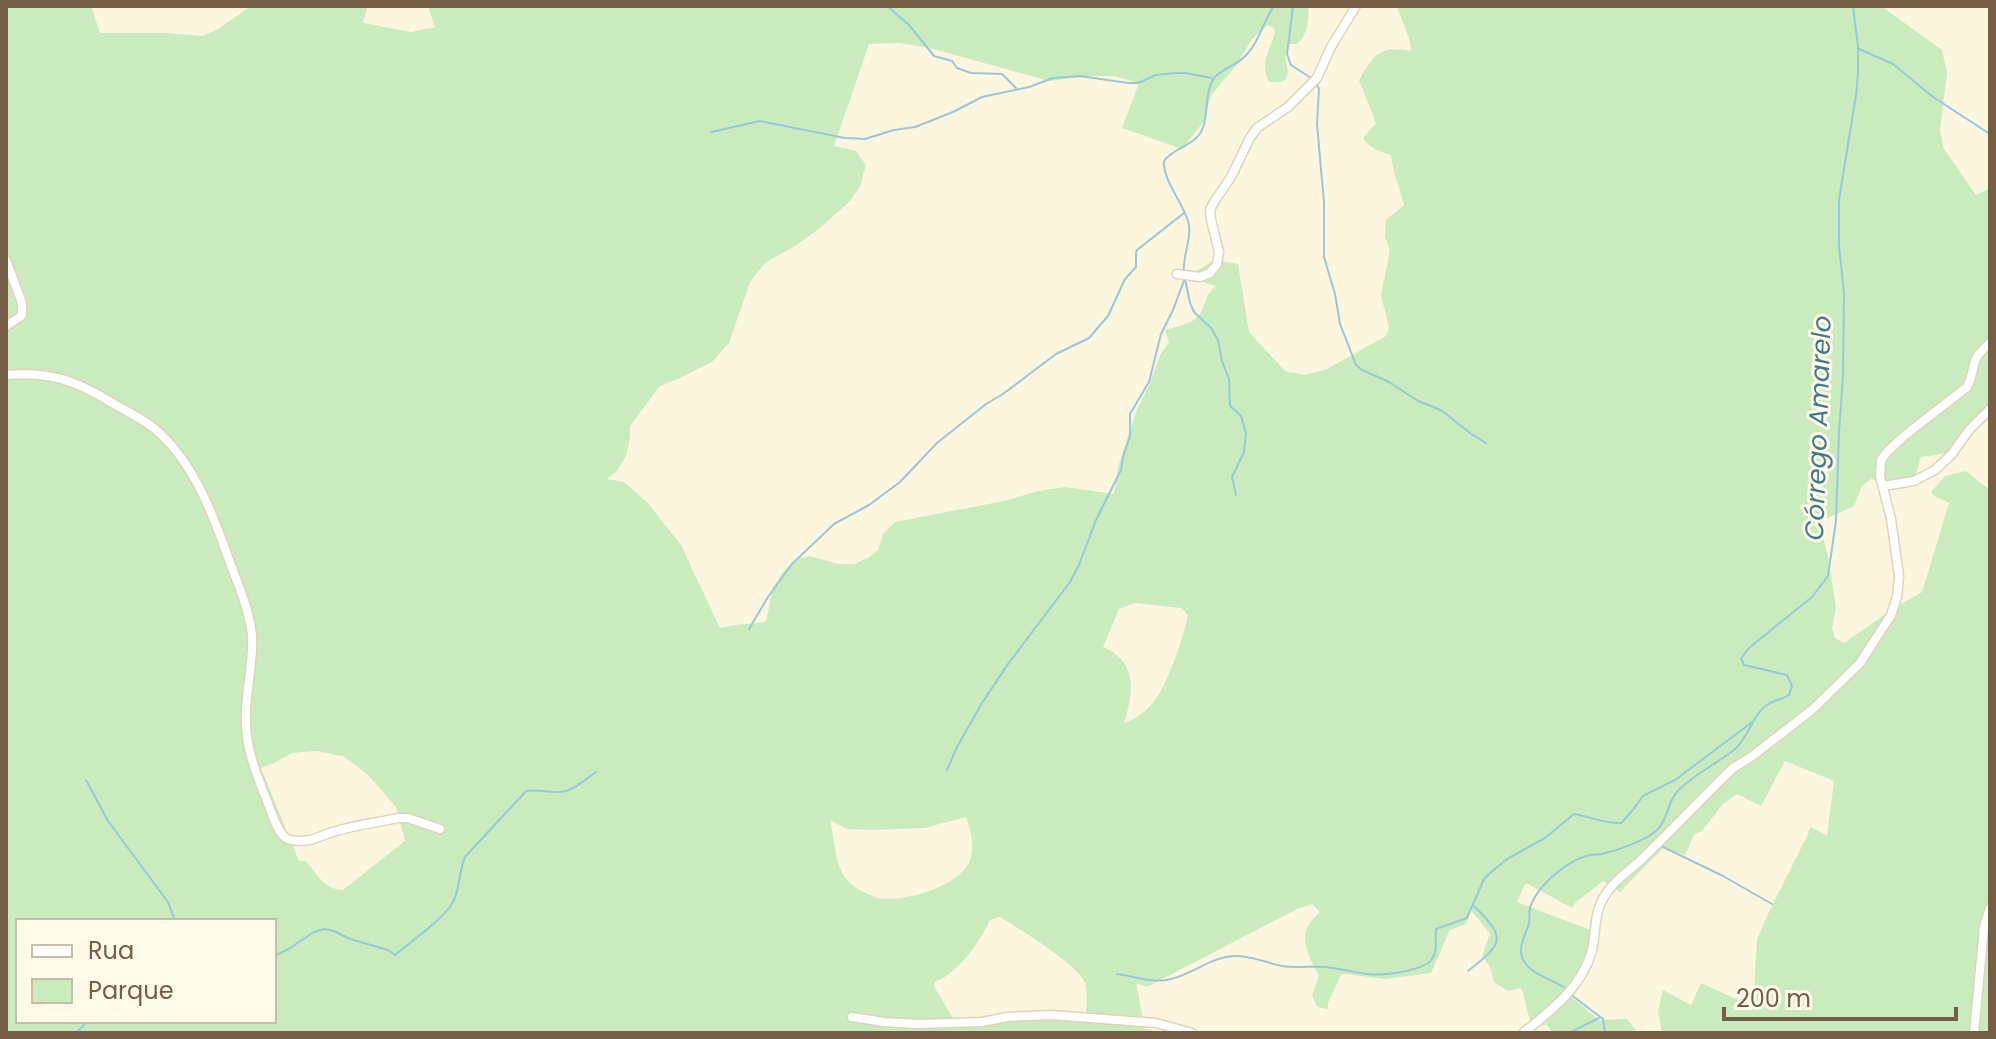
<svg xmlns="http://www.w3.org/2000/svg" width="1996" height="1039" viewBox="0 0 1996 1039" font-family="Poppins,sans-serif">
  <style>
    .green { fill: #caebbe; fill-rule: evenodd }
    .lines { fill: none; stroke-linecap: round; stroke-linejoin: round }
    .stream { stroke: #99c7d9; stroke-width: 2 }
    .minor-casing { stroke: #e1d2bb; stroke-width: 11 }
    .minor { stroke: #fff; stroke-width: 8 }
    .labels { text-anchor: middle; stroke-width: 6; stroke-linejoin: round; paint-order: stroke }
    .water-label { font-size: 26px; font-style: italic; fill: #427991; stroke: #fff9e7 }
  </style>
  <rect width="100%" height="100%" fill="#fdf6df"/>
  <path class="green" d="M6 6H91L100 33H166L203 36 218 29 251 6H368L363 23 411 32 435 27 428 6H1309C1308 20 1309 33 1297 44H1290C1278 62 1294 66 1285 80L1281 82H1269C1259 62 1270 51 1275 32L1274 28 1268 25 1252 39 1236 66 1213 93 1209 101 1205 120 1182 149 1122 128 1139 83 1114 76H1090L1049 81 930 48 898 43 869 44 834 146 856 151 866 165 860 186 851 200 820 228 798 244 765 263 750 282 729 343 712 362 680 378 660 386 630 426V438L626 456 616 472 607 479 624 482 647 502 681 545 720 628 735 625 766 622 773 587 785 569 797 559 810 556 838 564H854L868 558 878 550 883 534 895 522 1004 501 1038 491 1065 487 1114 494 1118 467 1137 409 1149 386 1160 355 1169 342 1165 330C1174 327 1189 325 1196 318 1207 309 1203 295 1216 286L1186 277 1215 260 1238 264 1249 332 1285 371 1304 375 1327 369 1386 336 1389 328 1381 295 1390 250 1385 237 1386 220 1404 205C1400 189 1392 170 1391 155 1379 151 1370 149 1363 138L1376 123 1359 80C1374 54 1380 45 1411 51 1411 37 1401 21 1397 6H1881L1942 50 1947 73 1940 130 1944 149 1976 195 1990 188V415L1969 436 1964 445 1956 452 1921 457 1915 477 1895 482 1871 479 1862 486 1854 506 1823 520 1821 530 1828 556 1836 608 1832 628 1835 638 1844 643 1894 608 1922 592 1949 503 1934 496 1931 492 1945 476 1966 471 1990 490V1033H1662L1658 1011 1663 990 1691 1005 1701 983 1753 1007 1757 939 1768 914 1809 832 1808 831 1811 827 1827 836 1834 781 1785 761 1761 806 1737 794 1723 804 1702 831 1694 835 1685 855 1664 847 1620 892 1603 881 1575 903 1572 908 1528 884H1525L1517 902 1590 930V952L1586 976 1569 995 1599 1020 1627 1019 1638 1033H1552L1547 1025 1535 1026C1525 1016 1527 1000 1521 988L1508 991 1494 982 1490 967 1482 956 1490 934 1471 910 1466 924 1450 930 1431 973 1385 979 1346 974 1341 975 1328 1003V1009L1317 1007 1312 995 1319 976C1306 951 1295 933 1320 912L1312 904 1297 909 1147 987 1136 983 1145 1029 1169 1033H6ZM1135 603 1181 608 1188 615C1184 636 1167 685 1155 700 1147 711 1136 719 1124 723 1133 694 1139 662 1103 647L1119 609ZM316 751 343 756 368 775 396 807 405 841 343 890C325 890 316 873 306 861H299L261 768 272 764 292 753ZM966 817C971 831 975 845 970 860 961 886 903 903 878 898 871 896 856 889 851 884 834 869 835 840 830 820L847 829 873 830 924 828ZM1000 917C1018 928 1079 965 1085 983 1088 993 1086 1009 1086 1020L1065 1019 956 1024 934 986 935 982C958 973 980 942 990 920ZM18 921H274V1021H18Z"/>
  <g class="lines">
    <g class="stream">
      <path d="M887 6 909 25 934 56 952 61 957 68 971 73 1002 74 1016 88"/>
      <path d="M1293 6 1287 54 1291 65 1311 78"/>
      <path d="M1859 49 1893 64 1933 97 1990 134"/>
      <path d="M1315 82 1319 89 1317 124 1324 203V257L1335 294 1340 324 1356 365 1362 370 1389 382 1418 401 1441 410 1470 433 1486 443"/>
      <path d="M711 132 760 121 845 138 865 139 894 130 915 127 953 112 982 97 1029 87 1053 78 1080 76 1128 83H1138L1156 75 1175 73H1186L1212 78"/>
      <path d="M1184 273C1182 256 1193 237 1188 221 1182 201 1163 181 1164 161 1173 148 1190 147 1199 135 1209 123 1204 96 1212 81 1217 71 1233 67 1242 59 1259 45 1262 23 1274 6"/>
      <path d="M1185 279 1190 303 1194 312 1211 328 1218 340 1222 361 1229 379 1230 406 1241 416 1246 433 1244 452 1232 477 1236 495"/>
      <path d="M749 629 768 597 792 564 834 524 869 505 900 482 937 443 986 404 1003 394 1056 354 1089 338 1108 316 1125 279 1136 267V253L1137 250 1184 213"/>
      <path d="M947 770 957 747 982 703 1008 664 1070 582 1079 565 1096 520 1121 470 1123 457 1130 436V414L1149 382 1161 334 1173 310 1185 278"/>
      <path d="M86 780 108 821 168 902 175 921"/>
      <path d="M1659 845 1723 876 1772 904"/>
      <path d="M274 956 287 950 314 932 324 929 334 931 350 939 388 950 395 955C409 943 448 916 454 900 460 886 459 871 465 857L526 791C539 789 549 793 560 792 573 791 586 779 596 772"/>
      <path d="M1468 971C1502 944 1508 939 1474 906"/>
      <path d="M1117 974C1134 976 1155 984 1171 979 1193 974 1211 957 1234 956 1251 955 1266 963 1282 966 1297 968 1311 966 1325 967 1340 968 1354 973 1368 974 1382 976 1424 971 1432 959 1438 951 1435 939 1436 929L1467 918 1484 879 1489 874 1507 859 1545 838 1574 814C1589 816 1604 824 1621 823L1632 811 1643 796 1675 780 1751 723"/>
      <path d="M1566 989C1552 978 1523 974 1521 952 1520 942 1527 932 1529 923 1530 916 1528 911 1531 905 1539 884 1568 860 1590 855 1594 854 1598 855 1602 854 1618 850 1645 841 1657 830 1668 820 1667 803 1677 792 1692 775 1717 764 1735 749 1749 737 1752 715 1767 705 1773 700 1783 699 1789 695L1792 686 1787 675 1744 665 1741 658 1749 648 1812 597 1828 576 1829 569 1836 521 1839 432 1843 377 1844 293 1839 246V200L1856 95 1858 74V46L1853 6"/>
      <path d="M1570 994 1603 1019 1605 1033"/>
      <path d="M76 1033 88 1021"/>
      <path d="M1569 1033 1599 1018"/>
    </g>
    <defs>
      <g id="minor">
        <path d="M6 260 22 303V315L20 317 6 326"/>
        <path d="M1177 274 1200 277 1210 273 1217 264 1219 252 1211 220 1210 210 1214 202 1231 177 1250 138 1257 128 1288 107 1317 78 1331 47 1356 6"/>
        <path d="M6 375C50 371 77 381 114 404 128 412 143 419 155 429 193 461 213 514 229 560 238 584 249 609 252 635 254 665 244 695 246 725 247 753 259 781 269 806 273 816 277 832 286 838 292 842 303 841 310 840 318 838 325 834 333 832 354 825 376 823 398 818H408L440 829"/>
        <path d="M1883 486 1914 481 1935 470 1952 454 1969 430 1990 409"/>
        <path d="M852 1017 884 1022 918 1024 982 1022 1007 1017 1051 1015 1156 1023 1192 1033"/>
        <path d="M1523 1033C1551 1011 1583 986 1592 950 1596 933 1594 913 1604 897 1614 879 1633 869 1647 854 1676 826 1704 796 1733 768L1751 757 1813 709 1860 663 1891 615 1897 597 1899 576 1891 519 1880 476 1881 460 1887 452 1904 436 1967 387C1978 366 1967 362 1990 343"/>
        <path d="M1974 1033 1984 927 1990 908"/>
      </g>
    </defs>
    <use href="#minor" class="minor-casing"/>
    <use href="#minor" class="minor"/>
  </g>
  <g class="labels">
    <g class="water-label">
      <text transform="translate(1818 428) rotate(-88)" y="9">Córrego Amarelo</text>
    </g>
  </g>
  <rect width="1996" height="1039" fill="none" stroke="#755d46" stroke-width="16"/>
  <rect x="16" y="919" width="260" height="104" fill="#fff9e7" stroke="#c8bba7" stroke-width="2"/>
  <rect x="32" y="945" width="40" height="12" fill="#ffffff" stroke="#c8bba7" stroke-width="2"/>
  <text x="88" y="959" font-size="24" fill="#755d46">Rua</text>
  <rect x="32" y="979" width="40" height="24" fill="#caebbe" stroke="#c8bba7" stroke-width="2"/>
  <text x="88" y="999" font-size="24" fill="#755d46">Parque</text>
  <path d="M1724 1007v12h232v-12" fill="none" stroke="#755d46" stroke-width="4"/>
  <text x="1736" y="1007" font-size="24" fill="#755d46" stroke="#fff9e7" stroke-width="6" paint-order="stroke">200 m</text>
</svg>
